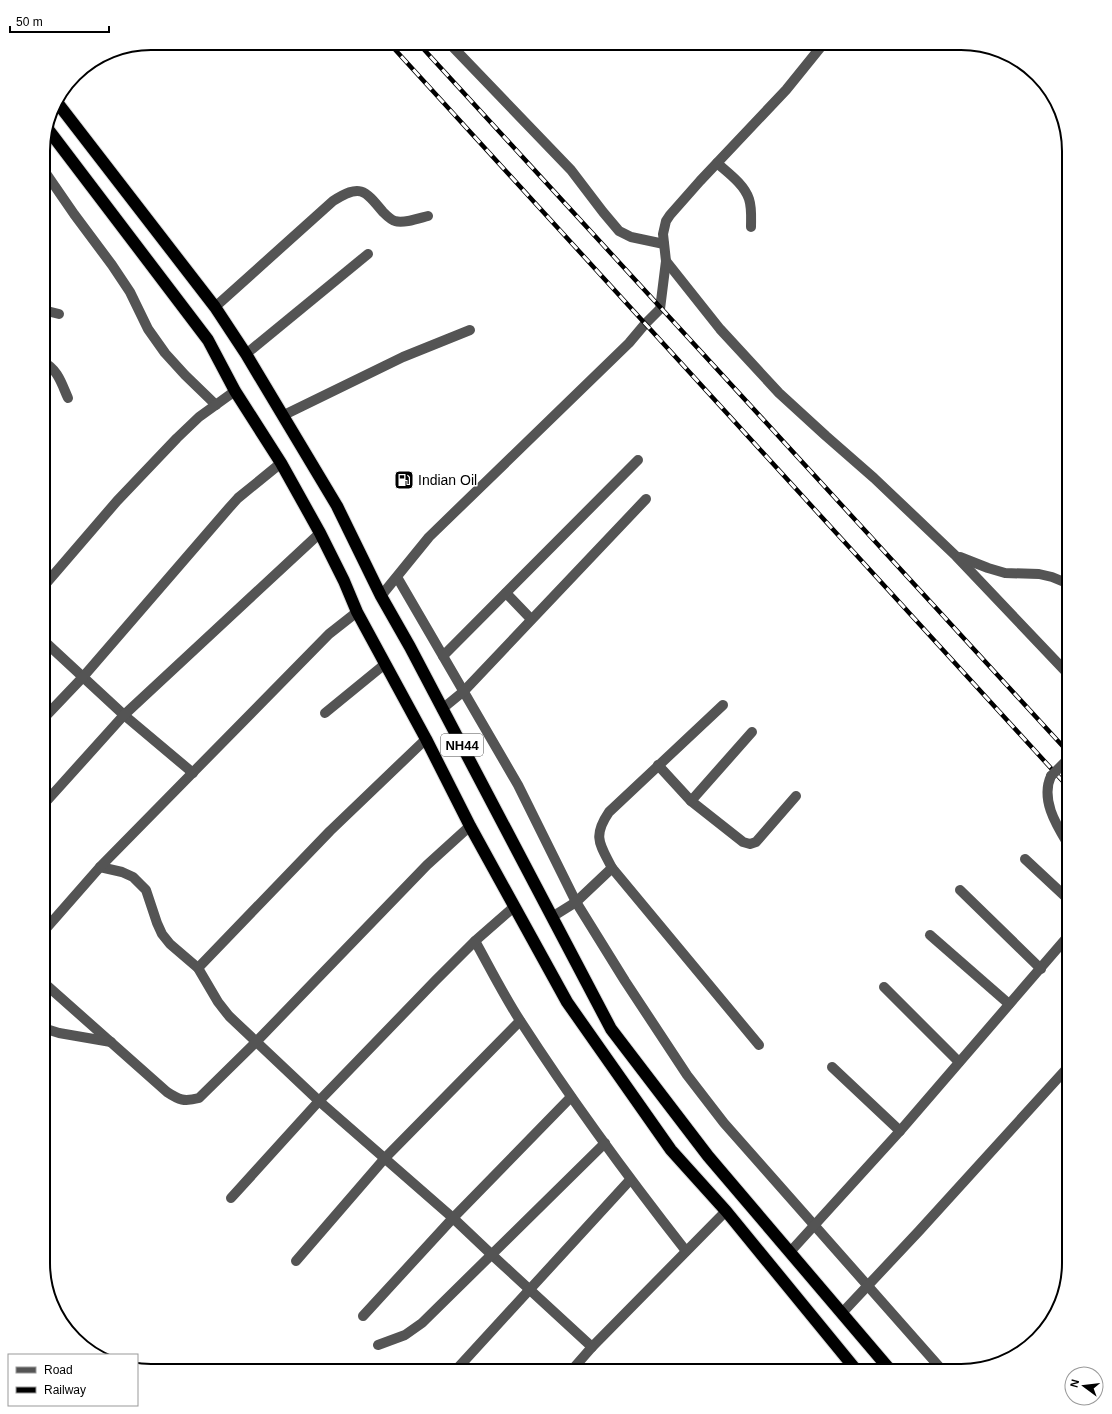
<svg xmlns="http://www.w3.org/2000/svg" width="1112" height="1414" viewBox="0 0 1112 1414" font-family="Arial,sans-serif">
  <style>
    .lines { fill: none; stroke-linecap: round; stroke-linejoin: round }
    .highway-casing { stroke: #dbdbdb; stroke-width: 14 }
    .minor { stroke: #545454; stroke-width: 10 }
    .highway { stroke: #000; stroke-width: 12 }
    .rail-casing { stroke: #000; stroke-width: 4.5 }
    .rail { stroke: #fff; stroke-width: 3; stroke-dasharray: 9; stroke-linecap: butt }
    .minor-bridge { stroke: #545454; stroke-width: 10 }
    .labels { text-anchor: middle; stroke-width: 3; stroke-linejoin: round; paint-order: stroke }
    .shield { fill: #fff; stroke: #4c4c4c; stroke-width: 1 }
    .shield-label { font-size: 13px; font-weight: bold; fill: #000 }
    .poi-label { font-size: 14px; fill: #000; stroke: #fff; text-anchor: start }
    .rim { fill: none; stroke: #000; stroke-width: 2 }
  </style>
  <rect width="100%" height="100%" fill="#fff"/>
  <g class="lines">
    <defs>
      <g id="highway">
        <path d="M56 101 215 307 246 354 337 506 381 596 410 647 611 1029 708 1156 891 1371"/>
        <path d="M47 128 208 340 235 391 281 463 320 533 344 581 357 612 426 739 470 826 567 1002 671 1150 726 1211 857 1371"/>
      </g>
    </defs>
    <use href="#highway" class="highway-casing"/>
    <g class="minor">
      <path d="M449 43 571 170 603 212 619 231 631 237 664 244"/>
      <path d="M717 163C728 173 744 184 749 199 752 208 751 218 751 227"/>
      <path d="M43 169 74 214 112 265 130 292 148 329 165 353 185 375 216 405"/>
      <path d="M666 261 720 329 779 393 826 436 874 478 956 556 1069 675"/>
      <path d="M215 307 333 201C360 184 364 189 383 212 386 215 391 220 395 221 403 224 420 218 428 216"/>
      <path d="M43 310 59 314"/>
      <path d="M246 354 368 254"/>
      <path d="M43 362C58 369 62 385 68 398"/>
      <path d="M284 415 403 357 470 330"/>
      <path d="M960 557 988 568 1005 573 1039 574 1052 577 1069 584"/>
      <path d="M397 577 518 785 576 902 625 981 687 1075 724 1123 943 1371"/>
      <path d="M43 587 117 501 177 438 199 417 235 391"/>
      <path d="M506 593 531 619"/>
      <path d="M381 596 429 537 629 343 645 324 660 309 666 261 663 234 666 221 670 215 700 181 786 90 824 43"/>
      <path d="M43 640 124 715 193 773"/>
      <path d="M443 656 638 460"/>
      <path d="M442 709 464 691 646 499"/>
      <path d="M325 713 385 664"/>
      <path d="M43 719 83 677 229 508 238 498 281 463"/>
      <path d="M658 765 691 801 743 842 750 844 756 842 796 796"/>
      <path d="M1051 776C1040 800 1057 826 1069 846"/>
      <path d="M691 801 752 732"/>
      <path d="M43 805 124 715 320 533"/>
      <path d="M1025 859 1069 900"/>
      <path d="M100 867 122 872 133 877 146 890 157 923 162 934 170 944 198 968 218 1002 229 1016 319 1101 453 1218 491 1254 592 1347"/>
      <path d="M612 868 759 1045"/>
      <path d="M960 890 1041 969"/>
      <path d="M552 917 576 902 612 868C600 844 592 837 609 812L723 705"/>
      <path d="M43 932 100 867 329 634 357 612"/>
      <path d="M930 935 1009 1004"/>
      <path d="M475 941C490 968 504 996 521 1022 572 1101 628 1177 686 1251"/>
      <path d="M198 968 330 831 426 739"/>
      <path d="M43 982 167 1092C179 1100 184 1102 199 1098L256 1042 427 865 470 826"/>
      <path d="M884 987 959 1062"/>
      <path d="M43 1028 59 1033 111 1042"/>
      <path d="M832 1067 900 1131"/>
      <path d="M231 1198 319 1101 435 981 475 941 514 907"/>
      <path d="M790 1252 900 1131 1069 935"/>
      <path d="M296 1261 385 1158 520 1021"/>
      <path d="M842 1313 919 1231 1069 1066"/>
      <path d="M363 1316 453 1218 571 1097"/>
      <path d="M378 1345 405 1335 422 1323 605 1143"/>
      <path d="M455 1371 630 1180"/>
      <path d="M571 1371 592 1347 726 1211"/>
    </g>
    <use href="#highway" class="highway"/>
    <defs>
      <g id="rail">
        <path d="M389 43 1069 788"/>
        <path d="M418 43 1069 753"/>
      </g>
    </defs>
    <use href="#rail" class="rail-casing"/>
    <use href="#rail" class="rail"/>
    <path class="minor-bridge" d="M1051 776 1069 758"/>
  </g>
  <defs>
    <symbol id="fuel-square" viewBox="-11 -11 22 22"><rect x="-9" y="-9" width="18" height="18" rx="4" fill="#000" stroke="#fff"/><path d="M-5.5-6h7V0h2V4h1.3V-2.5L3-4.5l.8-.8L6-3V5H2.5V1h-1V6h-7ZM-4.2-4.7v3.2H.2V-4.7Z" fill="#fff"/></symbol>
  </defs>
  <g fill-rule="evenodd">
    <use href="#fuel-square" x="393" y="469" width="22" height="22"/>
  </g>
  <g class="labels">
    <rect class="shield" x="441" y="734" width="42" height="22" rx="3"/>
    <g class="shield-label">
      <text x="462" y="750">NH44</text>
    </g>
    <g class="poi-label">
      <text x="418" y="485">Indian Oil</text>
    </g>
  </g>
  <path d="M0 0H1112V1414H0ZM151 50H961A101 101 0 0 1 1062 151V1263A101 101 0 0 1 961 1364H151A101 101 0 0 1 50 1263V151A101 101 0 0 1 151 50Z" fill="#fff" fill-rule="evenodd"/>
  <path class="rim" d="M151 50H961A101 101 0 0 1 1062 151V1263A101 101 0 0 1 961 1364H151A101 101 0 0 1 50 1263V151A101 101 0 0 1 151 50Z"/>
  <rect x="8" y="1354" width="130" height="52" fill="#ffffff" stroke="#999999"/>
  <rect x="16" y="1367" width="20" height="6" fill="#545454" stroke="#999999"/>
  <text x="44" y="1374" font-size="12" fill="#000000">Road</text>
  <rect x="16" y="1387" width="20" height="6" fill="#000000" stroke="#999999"/>
  <text x="44" y="1394" font-size="12" fill="#000000">Railway</text>
  <g transform="translate(1084 1386) rotate(285)"><circle r="19" fill="#ffffff" stroke="#999999"/>
  <path d="M0-3L7 15L0 10L-7 15Z" fill="#000000"/>
  <text y="-6" font-size="11" font-weight="bold" text-anchor="middle" fill="#000000">N</text>
  </g>
  <path d="M10 26v6h99v-6" fill="none" stroke="#000000" stroke-width="2"/>
  <text x="16" y="26" font-size="12" fill="#000000" stroke="#ffffff" stroke-width="3" paint-order="stroke">50 m</text>
</svg>
